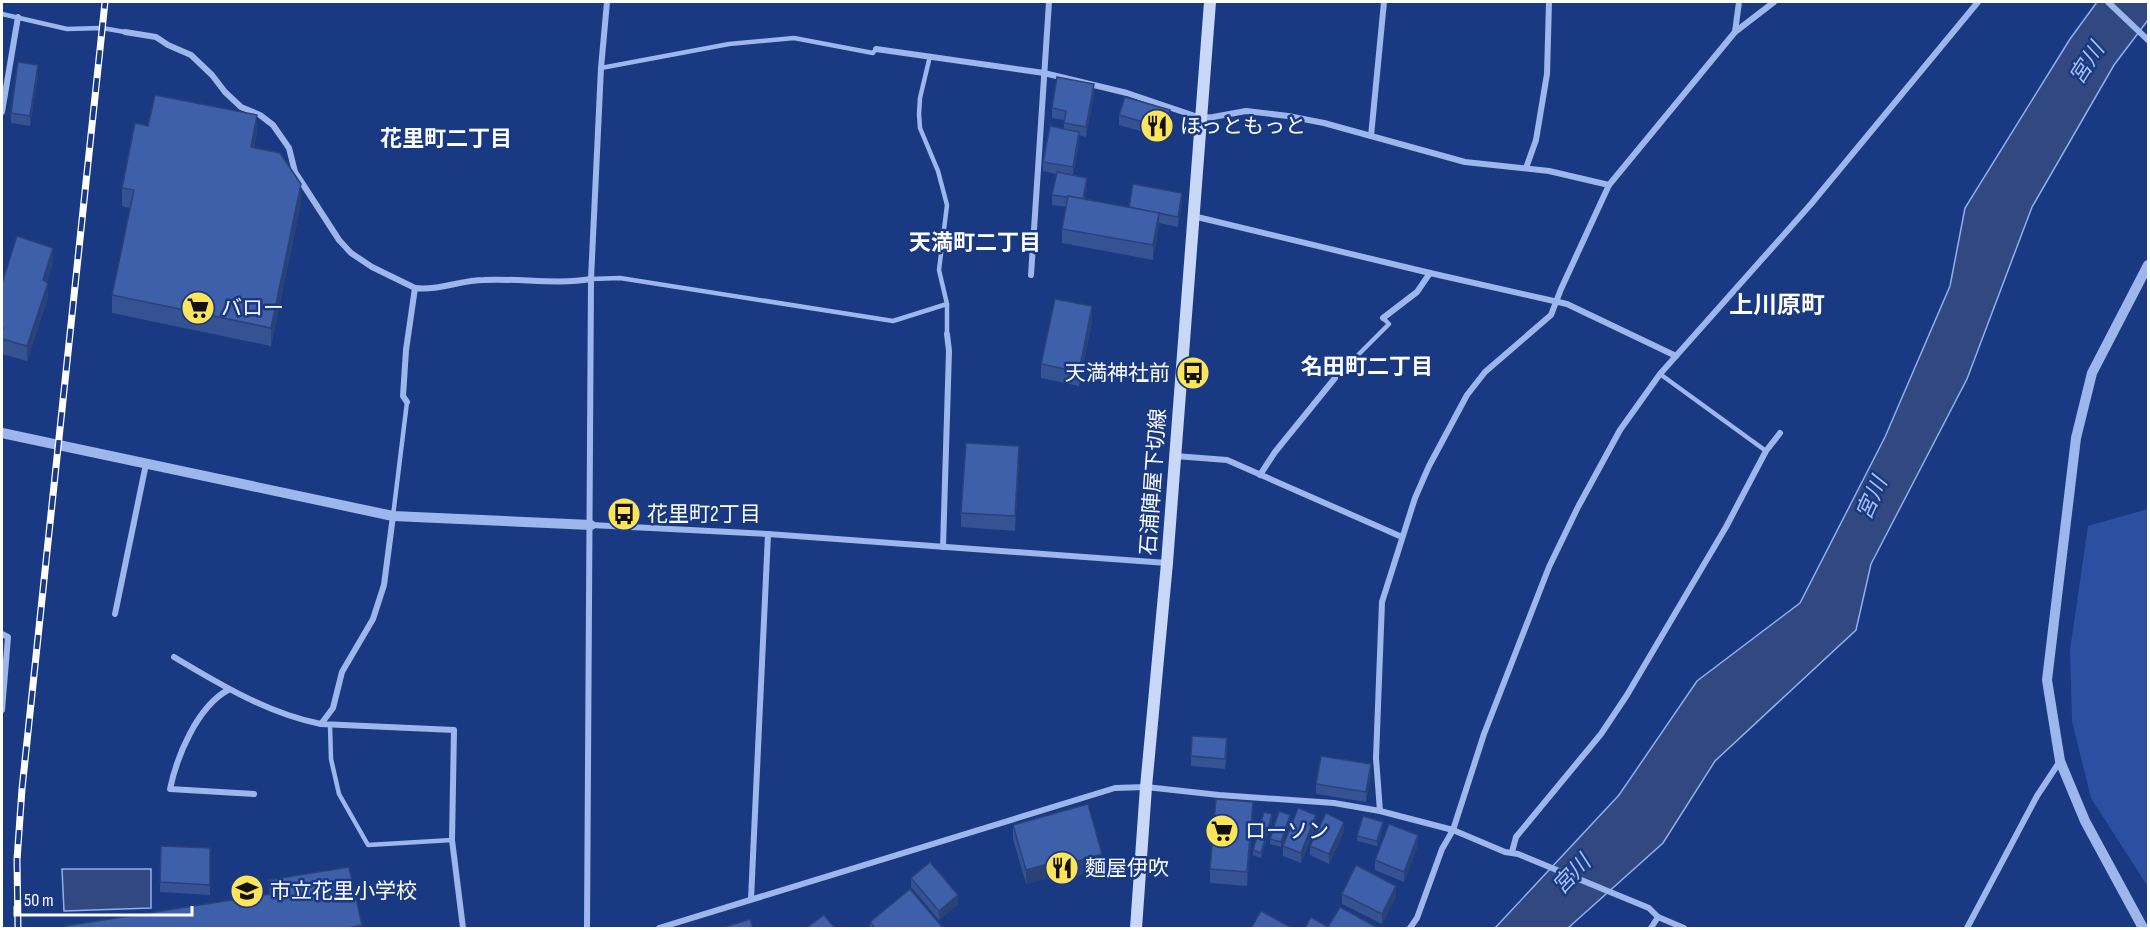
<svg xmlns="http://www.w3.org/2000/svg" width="2150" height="930" viewBox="0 0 2150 930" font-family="'Sofia Sans Condensed','Noto Sans JP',sans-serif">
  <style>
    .green { fill: #2c50a1 }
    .water { fill: #314980; stroke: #8fafee; stroke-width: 1.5 }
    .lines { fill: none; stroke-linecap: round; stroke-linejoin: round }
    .service { stroke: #9db6eb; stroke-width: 4.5 }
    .minor { stroke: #9db6eb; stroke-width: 6 }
    .tertiary { stroke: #9db6eb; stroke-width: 10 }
    .secondary { stroke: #c9d7f8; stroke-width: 12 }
    .rail-casing { stroke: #fff; stroke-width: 7 }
    .rail { stroke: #193982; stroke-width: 4.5; stroke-dasharray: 14; stroke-linecap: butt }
    .wall { fill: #355292 }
    .shaded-wall { fill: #2b4277 }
    .building { fill: #3e5faa; stroke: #2b4277; stroke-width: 1.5 }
    .labels { text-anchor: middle; stroke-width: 5; stroke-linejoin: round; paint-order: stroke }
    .poi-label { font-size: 21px; fill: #fff; stroke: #193982; text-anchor: start }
    .street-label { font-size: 21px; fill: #fff; stroke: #193982 }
    .water-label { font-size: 22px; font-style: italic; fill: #a8c0f3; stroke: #193982 }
    .neighbourhood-label { font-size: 22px; font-weight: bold; fill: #fff; stroke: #193982 }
    .quarter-label { font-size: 24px; font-weight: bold; fill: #fff; stroke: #193982 }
  </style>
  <rect width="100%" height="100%" fill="#193982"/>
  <path class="green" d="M2148 509V887L2091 798 2072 721 2070 650 2088 526Z"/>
  <g class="water">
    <path d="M2097 2H2148V20L2114 65 2032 207 1967 379 1871 564 1856 630 1715 761 1663 843 1568 928H1495L1619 795 1697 681 1800 603 1885 437 1950 286 1965 208 2070 39Z"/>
    <path d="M62 869H151V908L64 911Z"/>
  </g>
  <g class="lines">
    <g class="service">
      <path d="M2 14 67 29 102 28 125 32"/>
      <path d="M930 56 920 98 919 114 920 128 938 171 947 205 939 270 947 304V334"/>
      <path d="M601 68 729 44 794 38 873 53 876 49"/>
      <path d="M591 279 620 278 893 321 947 304"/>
      <path d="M1660 374 1766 451"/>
      <path d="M1335 378 1389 324 1383 318"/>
      <path d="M393 516 407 402"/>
      <path d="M330 725 331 759 339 794 368 845 452 840"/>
    </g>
    <g class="minor">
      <path d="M2108 2 2148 40"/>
      <path d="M125 32 156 37 168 45 191 55 212 75 225 92 241 107 260 115 273 125 289 148 295 172 339 240 351 253 372 267 415 288 406 350 403 396 407 402"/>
      <path d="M1735 32 1739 2"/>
      <path d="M876 49 1044 73 1127 93 1201 118 1213 117 1246 111 1288 116 1324 123 1465 162 1549 171 1609 185"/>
      <path d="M2 112 18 17"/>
      <path d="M1371 136 1384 2"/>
      <path d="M1526 168 1536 140 1547 74 1549 2"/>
      <path d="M1193 216 1430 273 1567 304 1676 356"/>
      <path d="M1031 275 1049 2"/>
      <path d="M415 288C438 291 461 280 484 280 520 278 556 285 591 279"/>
      <path d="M1383 318 1417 292 1430 273"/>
      <path d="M1175 456 1227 460 1402 537"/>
      <path d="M1260 475 1275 452 1335 378"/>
      <path d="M393 516 384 585 373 619 342 672 333 708 321 724 454 730 452 840 463 928"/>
      <path d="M591 525 768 534 1167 563"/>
      <path d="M943 547 949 351 947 334"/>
      <path d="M115 614 146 464"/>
      <path d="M2 634 8 637 2 710"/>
      <path d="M174 657C219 684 269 714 321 724"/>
      <path d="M228 690C197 707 177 756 170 789L254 794"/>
      <path d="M1380 811 1376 758 1382 602 1415 498 1429 466 1467 395 1485 372 1551 315 1561 289 1609 185 1735 32 1774 2"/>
      <path d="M1512 852 1516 837 1601 734 1627 695 1726 527 1766 451 1780 433"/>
      <path d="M751 899 768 534"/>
      <path d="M587 928 591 279 601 68 607 2"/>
      <path d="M659 928 1115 788 1146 787 1219 795 1334 803 1380 811 1453 830 1505 852 1518 854 1649 908 1658 917 1684 928"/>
      <path d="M1410 928 1417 918 1442 849 1453 830 1484 734 1549 567 1578 507 1620 430 1660 374 1811 204 1978 2"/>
      <path d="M1651 928 1658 917"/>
      <path d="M1967 928 2037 796 2060 761"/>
    </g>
    <g class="tertiary">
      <path d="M2 433 393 516 591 525"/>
      <path d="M2143 928 2085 821 2060 761 2047 680 2076 438 2092 373 2148 265"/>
    </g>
    <path class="secondary" d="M1136 928 1146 787 1167 563 1210 2"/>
    <defs>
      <path id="rail" d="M18 928 17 860 22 789 105 2"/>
    </defs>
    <use href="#rail" class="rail-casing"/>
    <use href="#rail" class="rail"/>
  </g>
  <g class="wall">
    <path d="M38 74 30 126 11 123V113Z"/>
    <path d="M1094 94 1086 137 1079 135V141L1073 175 1087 188 1085 199 1129 207 1182 202 1178 227 1159 223 1153 260 1062 243V229L1066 207 1052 205V195L1056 174 1043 171V162L1064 129V120L1052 118V108Z"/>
    <path d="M1119 115 1170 120 1164 138 1119 125Z"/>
    <path d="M148 126 257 133 254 148 301 203 271 346 112 313V295L130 208 122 206V188Z"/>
    <path d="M53 262 47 282 48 297 27 361 2 354V283Z"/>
    <path d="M1092 321 1079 386 1041 378V364Z"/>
    <path d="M1019 460 1015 531 961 527V513Z"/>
    <path d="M1227 748 1225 769 1191 766V756Z"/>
    <path d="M1371 774 1366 802 1316 794V784Z"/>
    <path d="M1253 816 1247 886 1210 883V869Z"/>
    <path d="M1272 819 1261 858 1253 855V850Z"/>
    <path d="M1290 820 1281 847 1270 844V839Z"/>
    <path d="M1013 825 1102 869 1054 882 1052 877 1026 884 1013 839Z"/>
    <path d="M1316 825 1301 863 1283 856V846Z"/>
    <path d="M1383 827 1377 846 1357 841V836Z"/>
    <path d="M1344 832 1329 864 1310 855V846Z"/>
    <path d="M1418 845 1404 882 1375 870V860Z"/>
    <path d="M161 846 210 848V895L160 892Z"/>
    <path d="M911 878 958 904 939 920 911 887Z"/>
    <path d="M1342 894 1396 896 1382 924 1342 904Z"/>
    <path d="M870 922 943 928H870Z"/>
  </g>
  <g class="shaded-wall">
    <path d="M38 65V74L30 126V116Z"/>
    <path d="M1094 84V94L1086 137V127Z"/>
    <path d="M1170 110V120L1164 138V128Z"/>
    <path d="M257 115V133L251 165V147Z"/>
    <path d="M1079 132V141L1073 177V167Z"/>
    <path d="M1087 178V188L1083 210V200Z"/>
    <path d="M301 184V203L271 346V328Z"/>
    <path d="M1182 193V202L1178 227V217Z"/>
    <path d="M1159 213V227L1153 260V245Z"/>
    <path d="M53 248V262L43 295V280Z"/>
    <path d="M48 283V297L27 361V346Z"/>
    <path d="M1092 306V321L1079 386V372Z"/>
    <path d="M1019 446V460L1015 531V516Z"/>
    <path d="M1371 764V774L1366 802V792Z"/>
    <path d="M1253 802V816L1247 886V872Z"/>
    <path d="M1272 814V819L1261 858V853Z"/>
    <path d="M1290 815V820L1281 847V842Z"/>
    <path d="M1316 815V825L1301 863V853Z"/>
    <path d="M1344 822V832L1329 864V854Z"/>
    <path d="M1383 822V827L1377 846V841Z"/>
    <path d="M1418 835V845L1404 882V872Z"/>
    <path d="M1102 854V869L1054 882V868Z"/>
    <path d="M1052 863V877L1026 884V870Z"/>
    <path d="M1396 886V896L1382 924V914Z"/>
    <path d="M958 895V904L939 920V911Z"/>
    <path d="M362 925V928H348Z"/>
  </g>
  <g class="building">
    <path d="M18 62 38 65 30 116 11 113Z"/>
    <path d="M1057 77 1094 84 1086 127 1064 123 1066 111 1052 108Z"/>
    <path d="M155 95 257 115 251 147 280 153 301 184 271 328 112 295 134 190 122 188 135 123 148 126Z"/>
    <path d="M1125 97 1170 110 1164 128 1119 115Z"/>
    <path d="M1050 126 1079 132 1073 167 1043 162Z"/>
    <path d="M1057 172 1087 178 1083 199 1068 196 1067 197 1052 195Z"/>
    <path d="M1133 184 1182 193 1178 217 1129 207Z"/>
    <path d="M1068 196 1159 213 1153 245 1062 229Z"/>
    <path d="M17 236 53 248 43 280 48 283 27 346 2 339V332L3 328H2V283Z"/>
    <path d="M1055 299 1092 306 1079 372 1041 364Z"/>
    <path d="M966 443 1019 446 1015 516 961 513Z"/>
    <path d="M1192 736 1227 738 1225 759 1191 756Z"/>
    <path d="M1321 756 1371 764 1366 792 1316 784Z"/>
    <path d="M1216 799 1253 802 1247 872 1210 869Z"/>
    <path d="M1088 804 1102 854 1054 868 1052 863 1026 870 1013 825Z"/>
    <path d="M1298 808 1316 815 1301 853 1283 846Z"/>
    <path d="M1279 811 1290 815 1281 842 1270 839Z"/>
    <path d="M1264 812 1272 814 1261 853 1253 850Z"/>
    <path d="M1326 813 1344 822 1329 854 1310 846Z"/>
    <path d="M1363 816 1383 822 1377 841 1357 836Z"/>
    <path d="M1389 824 1418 835 1404 872 1375 860Z"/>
    <path d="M161 846 210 848V885L160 882Z"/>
    <path d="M930 862 958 895 939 911 911 878Z"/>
    <path d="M1356 865 1396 886 1382 914 1342 894Z"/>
    <path d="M349 867 362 925 348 928H65V926L270 894 268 880Z"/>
    <path d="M910 889 943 928H875L870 922Z"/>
    <path d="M1340 907 1378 928H1305L1311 917 1328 927Z"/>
    <path d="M1261 911 1292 928H1251Z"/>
    <path d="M824 915 835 928H806Z"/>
    <path d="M750 919 753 928H722Z"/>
  </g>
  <defs>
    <symbol id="restaurant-disc" viewBox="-11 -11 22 22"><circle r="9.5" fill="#fee458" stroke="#193982"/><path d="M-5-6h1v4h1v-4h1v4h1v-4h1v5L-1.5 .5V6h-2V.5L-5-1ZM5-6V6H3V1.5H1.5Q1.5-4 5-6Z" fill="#111"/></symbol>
    <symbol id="supermarket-disc" viewBox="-11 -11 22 22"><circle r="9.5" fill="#fee458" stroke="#193982"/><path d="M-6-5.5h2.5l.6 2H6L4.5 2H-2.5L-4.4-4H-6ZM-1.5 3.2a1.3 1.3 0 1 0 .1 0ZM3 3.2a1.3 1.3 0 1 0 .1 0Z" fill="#111"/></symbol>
    <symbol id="bus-disc" viewBox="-11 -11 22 22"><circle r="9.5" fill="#fee458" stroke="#193982"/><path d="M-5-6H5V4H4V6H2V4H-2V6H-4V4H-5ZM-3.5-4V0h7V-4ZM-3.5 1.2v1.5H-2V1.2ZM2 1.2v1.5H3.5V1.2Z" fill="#111"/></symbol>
    <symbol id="school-disc" viewBox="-11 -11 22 22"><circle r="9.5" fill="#fee458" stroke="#193982"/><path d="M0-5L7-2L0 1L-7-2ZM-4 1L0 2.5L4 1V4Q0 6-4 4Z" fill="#111"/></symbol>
  </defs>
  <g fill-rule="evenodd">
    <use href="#restaurant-disc" x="1138" y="107" width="38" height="38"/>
    <use href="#supermarket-disc" x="179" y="289" width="38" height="38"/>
    <use href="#bus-disc" x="1174" y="354" width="38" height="38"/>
    <use href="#bus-disc" x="605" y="495" width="38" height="38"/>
    <use href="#supermarket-disc" x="1203" y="812" width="38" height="38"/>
    <use href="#restaurant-disc" x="1043" y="849" width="38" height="38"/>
    <use href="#school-disc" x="228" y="872" width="38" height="38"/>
  </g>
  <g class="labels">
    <g class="poi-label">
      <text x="1180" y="133">ほっともっと</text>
      <text x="221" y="315">バロー</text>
      <text x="1170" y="380" text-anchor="end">天満神社前</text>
      <text x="647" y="521">花里町2丁目</text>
      <text x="1245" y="838">ローソン</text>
      <text x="1085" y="875">麵屋伊吹</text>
      <text x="270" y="898">市立花里小学校</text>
    </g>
    <g class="street-label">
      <text transform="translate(1153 482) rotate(-86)" y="7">石浦陣屋下切線</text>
    </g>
    <g class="water-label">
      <text transform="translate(2086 63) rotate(-57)" y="8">宮川</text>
      <text transform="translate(1871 498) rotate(-66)" y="8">宮川</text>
      <text transform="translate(1571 874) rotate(-47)" y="8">宮川</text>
    </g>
    <g class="neighbourhood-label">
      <text x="446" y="146">花里町二丁目</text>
      <text x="975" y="250">天満町二丁目</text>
      <text x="1367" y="374">名田町二丁目</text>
    </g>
    <g class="quarter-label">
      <text x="1777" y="313">上川原町</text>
    </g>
  </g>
  <rect width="2150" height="930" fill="none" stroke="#ffffff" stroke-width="6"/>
  <path d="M15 906v9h177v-9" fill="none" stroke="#ffffff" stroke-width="3"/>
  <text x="24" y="906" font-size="18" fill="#ffffff" stroke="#193982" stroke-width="4.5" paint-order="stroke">50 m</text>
</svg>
